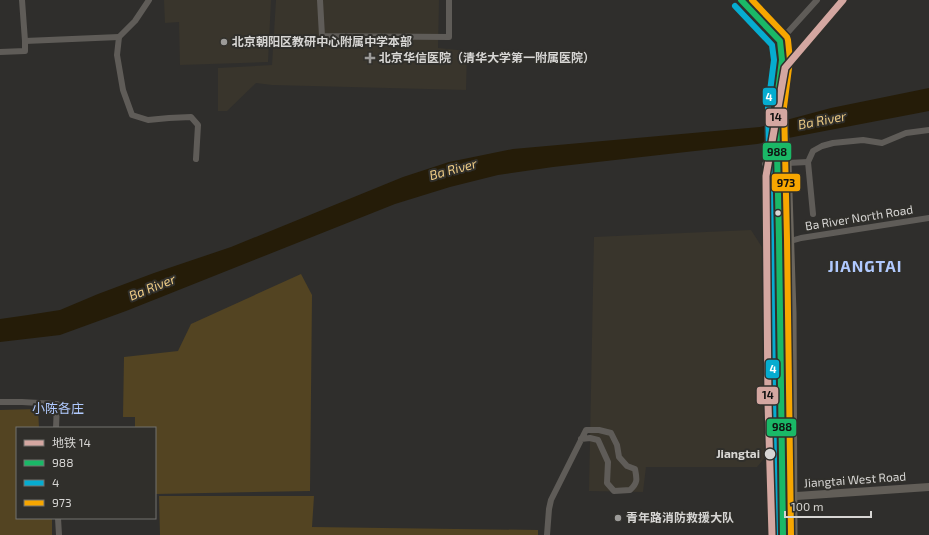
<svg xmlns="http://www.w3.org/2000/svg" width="929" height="535" viewBox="0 0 929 535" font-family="'Exo 2','Noto Sans SC',sans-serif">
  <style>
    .built { fill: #39352c }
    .green { fill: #534422 }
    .water { fill: #251c08 }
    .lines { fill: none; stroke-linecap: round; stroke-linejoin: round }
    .street { stroke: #5f5c58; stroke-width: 6 }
    .secondary { stroke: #625e58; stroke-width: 8 }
    .primary { stroke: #6a655d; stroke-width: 9 }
    .bus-1-casing { stroke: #302f2b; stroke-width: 9 }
    .bus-2-casing { stroke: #302f2b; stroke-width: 9 }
    .bus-3-casing { stroke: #302f2b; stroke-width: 9 }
    .bus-1 { stroke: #1ab867; stroke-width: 6 }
    .bus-2 { stroke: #06acd0; stroke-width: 6 }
    .bus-3 { stroke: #f7a600; stroke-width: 6 }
    .metro-1-casing { stroke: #302f2b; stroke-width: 10 }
    .metro-1 { stroke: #d4a7a1; stroke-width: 7 }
    .poi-dot { fill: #9c9b99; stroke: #302f2b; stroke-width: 1.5 }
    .bus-dot { fill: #d7d6d4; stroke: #302f2b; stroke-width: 1.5 }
    .labels { text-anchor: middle; stroke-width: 4; stroke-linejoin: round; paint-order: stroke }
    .poi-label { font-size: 12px; font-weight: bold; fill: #d7d6d4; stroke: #302f2b; text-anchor: start }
    .street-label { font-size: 12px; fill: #d7d6d4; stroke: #302f2b }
    .stop-label { font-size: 12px; font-weight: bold; fill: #d7d6d4; stroke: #302f2b; text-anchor: end }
    .water-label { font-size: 13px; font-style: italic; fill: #edcb85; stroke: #302f2b }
    .neighbourhood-label { font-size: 13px; fill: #b0c9fe; stroke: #302f2b }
    .district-label { font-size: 16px; font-weight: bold; letter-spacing: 1px; fill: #b0c9fe; stroke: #302f2b }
    .line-badge { stroke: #302f2b; stroke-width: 1.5 }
    .badge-label { font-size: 11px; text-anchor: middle; font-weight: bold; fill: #fff }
    .pale-badge-label { font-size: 11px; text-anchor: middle; font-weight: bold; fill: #111 }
  </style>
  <rect width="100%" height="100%" fill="#2f2e2c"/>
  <g class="built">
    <path d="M164 0H271L268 62 180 65 179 22 165 23Z"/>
    <path d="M276 0H439L438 48 467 51 466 90 272 85 256 83 227 111H218V68L272 65Z"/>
    <path d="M751 230 774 266 775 445 757 467H646L643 492 589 491 594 237Z"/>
  </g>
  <g class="green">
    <path d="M301 274 312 295 310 491 155 494V428H135V417H123L124 357 178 351 191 324Z"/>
    <path d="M38 409 39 428H17V518H52V535H0V410Z"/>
    <path d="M159 496H314L312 527 538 530V535H160Z"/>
  </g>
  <path class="water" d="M929 88V111L757 144 553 167 498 175 450 187 395 204 126 311 60 335 0 342V319L28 315 60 310 98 294 154 273 231 247 403 177 449 162 513 149 760 127 831 108Z"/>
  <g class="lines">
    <g class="street">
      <path d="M149 0 135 21 119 37 117 55 123 90 132 115 148 120 169 118 191 117 198 125 196 159"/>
      <path d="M320 0 322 36 449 37V0"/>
      <path d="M25 41 119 37"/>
      <path d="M780 41 817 0"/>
      <path d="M0 52 25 51V41L22 0"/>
      <path d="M787 163 808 162"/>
      <path d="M765 164 770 173 772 237C782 242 790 242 801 238L929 218"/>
      <path d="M813 214 808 162 813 151 822 146 833 143 863 140 882 143 906 133 929 130"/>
      <path d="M0 402H22L57 404 56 428"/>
      <path d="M58 518 59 535"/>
      <path d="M547 535 549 509 551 500 586 430H599L611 433 617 445 619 457 627 466 635 469C637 479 638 483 630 490L614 491 607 483 608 462 598 440 590 438 581 439"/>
    </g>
    <g class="secondary">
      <path d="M741 0 780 41 782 60"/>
      <path d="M782 497 929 487"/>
    </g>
    <g class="primary">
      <path d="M782 60 776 107 779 239 783 535"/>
      <path d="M783 86 785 149 787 163 792 313 793 535"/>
    </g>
    <defs>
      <path id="bus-1" d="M741 0 780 41 782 60 776 107 779 239 783 535"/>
      <path id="bus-2" d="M735 6 772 45 774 60 768 107 771 239 775 535"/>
      <path id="bus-3" d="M752 0 787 37 788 40 790 60 784 107 787 239 791 535"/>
    </defs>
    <use href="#bus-1" class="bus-1-casing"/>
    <use href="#bus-2" class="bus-2-casing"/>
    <use href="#bus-3" class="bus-3-casing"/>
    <use href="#bus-1" class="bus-1"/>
    <use href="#bus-2" class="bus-2"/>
    <use href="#bus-3" class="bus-3"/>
    <defs>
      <path id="metro-1" d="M772 535 768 403 766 176 785 68 843 0"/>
    </defs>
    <use href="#metro-1" class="metro-1-casing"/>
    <use href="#metro-1" class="metro-1"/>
  </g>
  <g class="poi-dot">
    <circle cx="224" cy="42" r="4"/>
    <path d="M368 52h4v4h4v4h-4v4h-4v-4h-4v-4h4z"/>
    <circle cx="618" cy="518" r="4"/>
  </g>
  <g class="bus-dot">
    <circle cx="778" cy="213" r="3.5"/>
    <circle cx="770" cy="454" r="6"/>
  </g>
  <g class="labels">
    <g class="poi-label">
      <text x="232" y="46">北京朝阳区教研中心附属中学本部</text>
      <text x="379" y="62">北京华信医院（清华大学第一附属医院）</text>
      <text x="626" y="522">青年路消防救援大队</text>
    </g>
    <g class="street-label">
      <text transform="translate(859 218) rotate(-9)" y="4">Ba River North Road</text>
      <text transform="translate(855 480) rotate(-4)" y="4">Jiangtai West Road</text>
    </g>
    <g class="stop-label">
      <text x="760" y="458">Jiangtai</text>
    </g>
    <g class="water-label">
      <text transform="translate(822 120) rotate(-11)" y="5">Ba River</text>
      <text transform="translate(453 169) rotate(-15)" y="5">Ba River</text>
      <text transform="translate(152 287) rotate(-22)" y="5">Ba River</text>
    </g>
    <g class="neighbourhood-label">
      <text x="58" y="413">小陈各庄</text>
    </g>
    <g class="district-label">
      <text x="865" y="272">JIANGTAI</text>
    </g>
  </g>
  <g class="line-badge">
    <rect x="762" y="87" width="15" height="19" rx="4" fill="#06acd0"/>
    <rect x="765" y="108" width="23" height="19" rx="4" fill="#d4a7a1"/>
    <rect x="762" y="142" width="30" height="19" rx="4" fill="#1ab867"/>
    <rect x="771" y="173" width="30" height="19" rx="4" fill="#f7a600"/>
    <rect x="765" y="359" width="15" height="20" rx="4" fill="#06acd0"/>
    <rect x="756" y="386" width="23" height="19" rx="4" fill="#d4a7a1"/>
    <rect x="766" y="418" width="31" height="19" rx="4" fill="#1ab867"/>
  </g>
  <g class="badge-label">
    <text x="769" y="101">4</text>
    <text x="773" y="373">4</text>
  </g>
  <g class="pale-badge-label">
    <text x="776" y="121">14</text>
    <text x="777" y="156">988</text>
    <text x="786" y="187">973</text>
    <text x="768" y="399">14</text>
    <text x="782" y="431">988</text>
  </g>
  <rect x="16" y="427" width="140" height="92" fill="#302f2b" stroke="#73726f"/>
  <rect x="24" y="440" width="20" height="6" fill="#d4a7a1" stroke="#73726f"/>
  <text x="52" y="447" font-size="12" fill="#d7d6d4">地铁 14</text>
  <rect x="24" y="460" width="20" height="6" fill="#1ab867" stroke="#73726f"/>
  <text x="52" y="467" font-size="12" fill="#d7d6d4">988</text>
  <rect x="24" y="480" width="20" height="6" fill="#06acd0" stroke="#73726f"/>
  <text x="52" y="487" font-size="12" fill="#d7d6d4">4</text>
  <rect x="24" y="500" width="20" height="6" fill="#f7a600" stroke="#73726f"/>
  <text x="52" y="507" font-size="12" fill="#d7d6d4">973</text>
  <path d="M785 511v6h86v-6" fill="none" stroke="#d7d6d4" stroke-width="2"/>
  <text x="791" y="511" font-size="12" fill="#d7d6d4" stroke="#302f2b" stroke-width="3" paint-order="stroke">100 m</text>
</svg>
